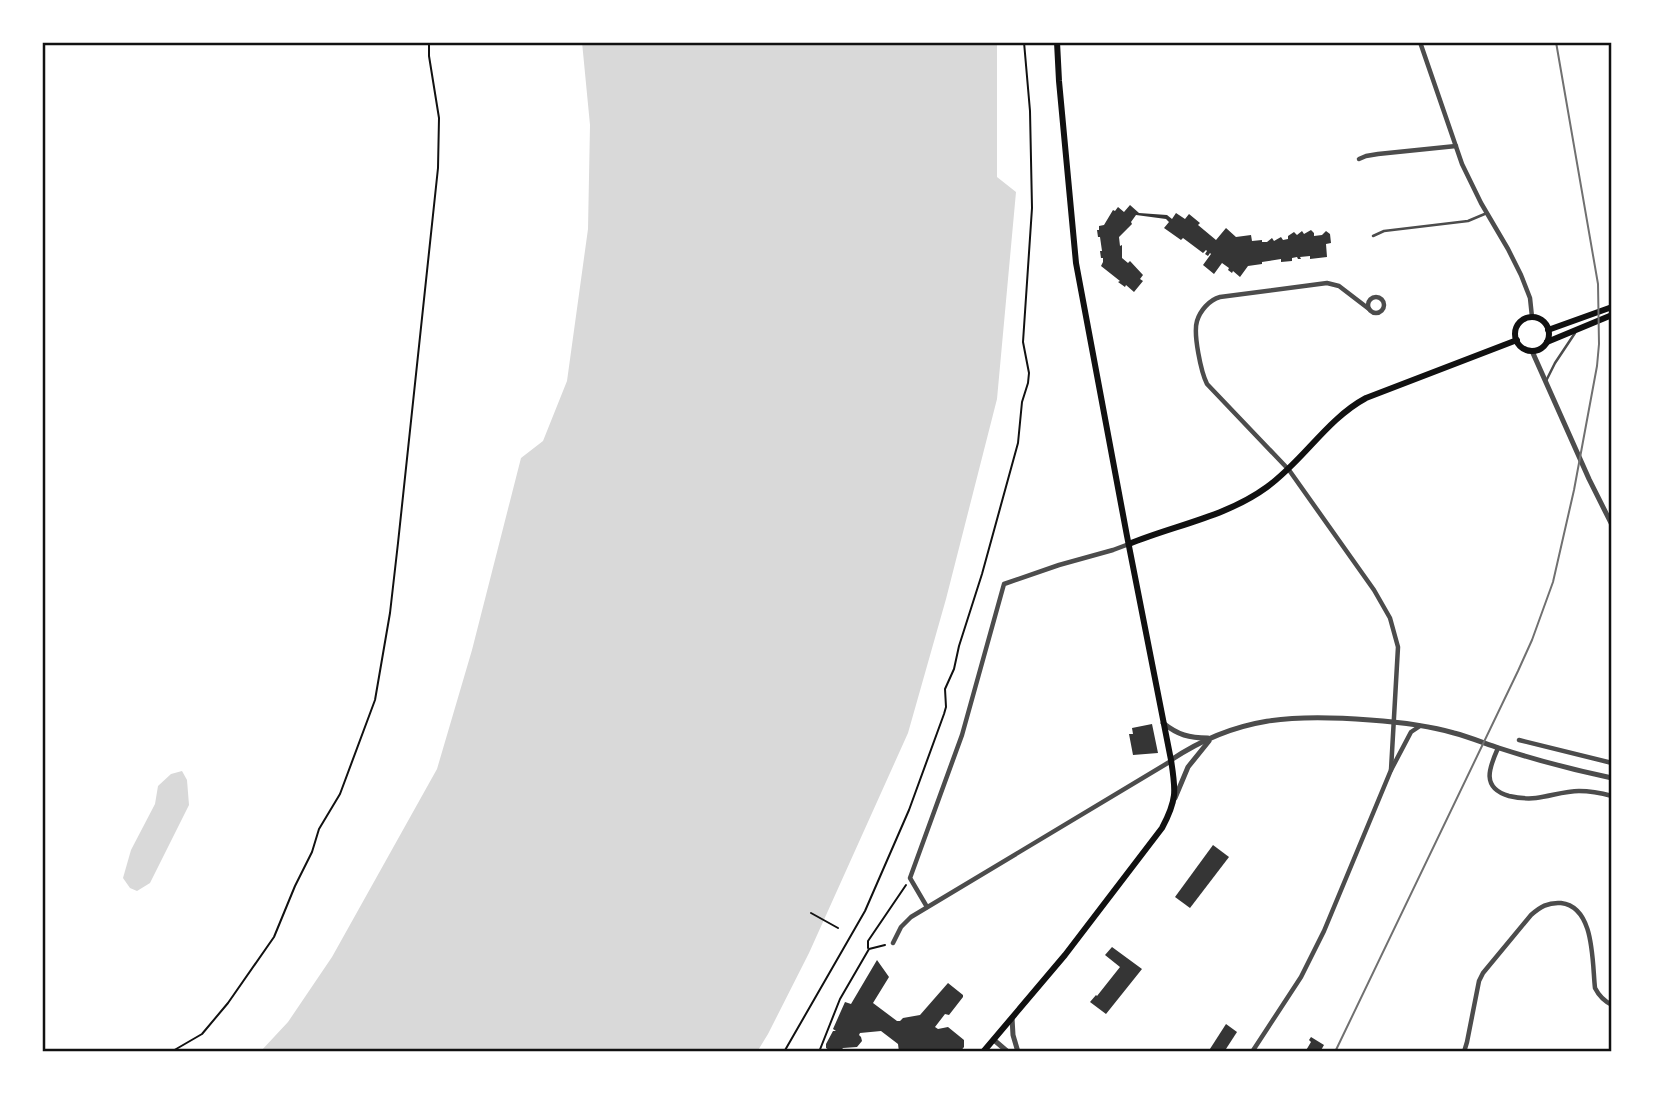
<svg xmlns="http://www.w3.org/2000/svg" width="1654" height="1094" viewBox="0 0 1654 1094" font-family="'Work Sans',sans-serif">
  <style>
    .water { fill: #d9d9d9 }
    .building { fill: #353535 }
    .lines { fill: none; stroke-linecap: round; stroke-linejoin: round }
    .path { stroke: #111; stroke-width: 2 }
    .service { stroke: #4c4c4c; stroke-width: 2.5 }
    .minor { stroke: #4c4c4c; stroke-width: 4.5 }
    .tertiary { stroke: #4c4c4c; stroke-width: 5 }
    .secondary { stroke: #111; stroke-width: 6 }
    .tram { stroke: #707070; stroke-width: 2 }
    .neatline { fill: none; stroke: #111; stroke-width: 2.5 }
  </style>
  <rect width="100%" height="100%" fill="#fff"/>
  <g class="water">
    <path d="M582 42H997V177L1016 192 997 399 946 599 908 733 809 953 768 1034 757 1052H260L288 1022 332 957 437 769 472 650 521 458 543 441 567 381 588 229 590 125Z"/>
    <path d="M182 771 187 780 189 805 150 883 137 891 130 888 123 878 131 850 155 804 158 786 171 774Z"/>
  </g>
  <g class="building">
    <path d="M1130 205 1139 213 1167 215 1172 219 1176 213 1185 219 1189 214 1200 223 1198 225 1216 240 1226 228 1236 237 1251 235 1252 241 1262 240V242H1267L1272 238 1274 241 1281 237 1283 240 1288 239V236L1294 232 1297 235 1302 231 1304 234 1311 230 1314 233V236L1322 235 1326 231 1330 234 1331 243 1326 244 1327 257 1310 259V256L1300 257 1301 259H1298L1297 257 1292 258V261L1281 262V259L1262 262V264L1248 266 1240 277 1233 271 1232 273 1228 270 1229 268 1222 263 1214 274 1203 265 1211 254 1210 253 1208 256 1205 254 1207 251 1206 250 1203 253 1183 238 1181 240 1164 228 1169 222 1166 219 1136 215 1131 222 1132 224 1119 237 1120 246 1122 245V258L1128 263 1130 261 1143 275 1140 279 1143 281 1134 292 1126 285 1125 287 1118 282 1120 281 1101 266 1103 262V258H1101L1100 251H1102L1100 237H1098L1097 230H1099V226L1104 225 1113 210 1115 211 1118 207 1124 212Z"/>
    <path d="M1152 724 1158 753 1133 755 1129 734H1133L1132 728Z"/>
    <path d="M1213 845 1229 857 1190 908 1175 897Z"/>
    <path d="M1112 947 1142 969 1106 1014 1090 1002 1096 995 1097 996 1120 967 1105 955Z"/>
    <path d="M877 960 889 977 873 1003 897 1021H900L903 1018 920 1015 948 983 963 995V997L949 1015 945 1014 935 1027 938 1029 948 1027 964 1040V1047L960 1052H899L898 1044 881 1031 860 1033 859 1035 861 1037 862 1041 857 1047 843 1048 840 1052H832L826 1048V1044L833 1031H836L833 1029 845 1002 851 1004Z"/>
    <path d="M1226 1024 1237 1032 1224 1052H1208Z"/>
    <path d="M1311 1037 1324 1045 1320 1052H1305L1311 1042 1309 1040Z"/>
  </g>
  <g class="lines">
    <g class="path">
      <path d="M811 913 838 928"/>
      <path d="M868 948V941L906 885"/>
      <path d="M171 1052 202 1034 228 1003 274 937 295 886 312 852 319 829 340 794 375 700 390 613 398 543 438 168 439 118 429 56V42"/>
      <path d="M784 1052 865 911 909 810 944 714 946 707 945 689 954 669 959 646 982 574 1018 443 1022 402 1028 383 1029 373 1023 342 1032 208 1030 111 1024 42"/>
      <path d="M819 1052 840 999 869 949 885 945"/>
    </g>
    <g class="service">
      <path d="M1373 236 1384 231 1468 221 1487 213"/>
      <path d="M1546 381 1555 363 1575 333"/>
    </g>
    <g class="minor">
      <path d="M1420 42 1462 164 1481 203 1508 249 1521 275 1530 298 1532 317"/>
      <path d="M1359 159 1366 156 1378 154 1456 146"/>
      <circle cx="1376" cy="305" r="8"/>
      <path d="M1369 309 1339 286 1327 283 1220 297C1209 300 1200 311 1197 321 1193 334 1201 372 1207 384L1289 470 1374 590 1390 618 1398 647 1391 770"/>
      <path d="M1519 740 1612 763"/>
      <path d="M1498 748C1489 768 1481 788 1509 796 1518 798 1527 799 1536 798 1551 796 1565 791 1579 791 1590 791 1601 793 1612 796"/>
      <path d="M927 907 910 878 962 735 1004 584 1059 565 1113 550 1129 544"/>
      <path d="M893 943 901 927 911 917 1171 761"/>
      <path d="M1252 1052 1301 977 1324 931 1391 770 1411 732 1420 726"/>
      <path d="M1464 1052 1467 1042 1479 981 1483 973 1531 915C1540 907 1548 902 1561 903 1595 907 1592 962 1595 988 1599 996 1604 1001 1612 1005"/>
    </g>
    <g class="tertiary">
      <path d="M1532 351 1589 479 1612 525"/>
      <path d="M1163 723C1178 735 1189 738 1208 738"/>
      <path d="M1171 760C1237 716 1294 714 1370 720 1398 722 1427 725 1454 733 1469 737 1484 743 1499 748 1536 760 1574 770 1612 778"/>
      <path d="M1175 798 1188 767 1209 741"/>
      <path d="M1012 1018 1013 1035 1018 1052"/>
      <path d="M994 1040 1008 1052"/>
    </g>
    <g class="secondary">
      <circle cx="1532" cy="334" r="17"/>
      <path d="M1548 330 1612 307"/>
      <path d="M1547 342 1612 315"/>
      <path d="M1129 544C1175 525 1226 517 1267 487 1303 461 1327 419 1366 398L1517 340"/>
      <path d="M983 1052 1065 955 1162 828C1177 800 1176 791 1171 760L1127 536 1076 263 1059 81 1057 42"/>
    </g>
    <path class="tram" d="M1335 1052 1518 671 1532 640 1553 582 1574 490 1597 366 1599 344 1598 284 1556 42"/>
  </g>
  <rect width="1654" height="1094" fill="none" stroke="#ffffff" stroke-width="88"/>
  <rect x="44" y="44" width="1566" height="1006" class="neatline"/>
</svg>
